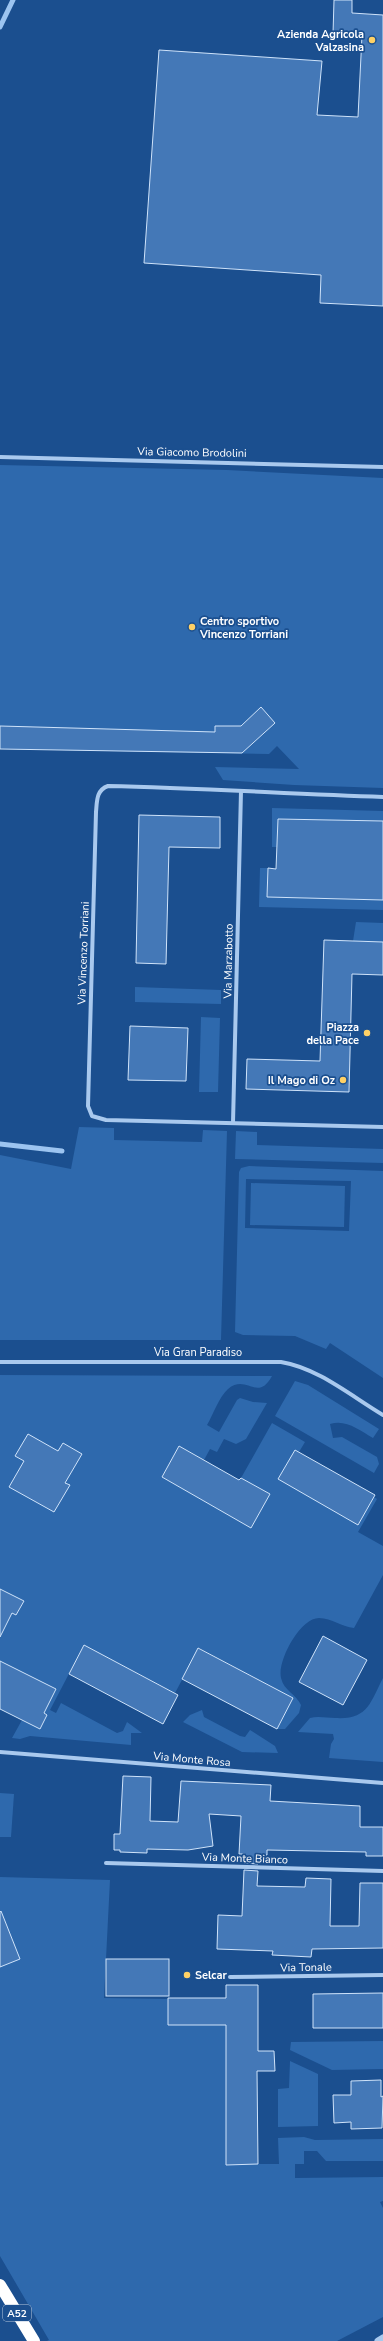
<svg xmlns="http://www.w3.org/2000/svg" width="383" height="2341" viewBox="0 0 383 2341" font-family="'Nunito Sans',sans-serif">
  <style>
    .green { fill: #2e69ad; fill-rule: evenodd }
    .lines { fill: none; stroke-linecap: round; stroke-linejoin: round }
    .stream { stroke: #9cc4f0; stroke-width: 5 }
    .building { fill: #4478b7; stroke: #cfe3fa }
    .minor { stroke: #a9c9ee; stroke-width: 4 }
    .tertiary { stroke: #a9c9ee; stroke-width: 7 }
    .motorway { stroke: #fff; stroke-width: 12 }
    .poi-dot { fill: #ffd166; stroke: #1b4f8f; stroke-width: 1.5 }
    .labels { text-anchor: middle; stroke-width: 3.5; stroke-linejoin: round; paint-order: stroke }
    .shield { fill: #1b4f8f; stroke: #bbcadd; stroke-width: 1 }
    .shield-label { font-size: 10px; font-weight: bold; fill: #fff }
    .poi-label { font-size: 11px; font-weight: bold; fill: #fff; stroke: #1b4f8f; text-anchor: end }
    .street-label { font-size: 11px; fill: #fff; stroke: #1b4f8f }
  </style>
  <rect width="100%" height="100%" fill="#1b4f8f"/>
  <g class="green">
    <path d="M0 465 227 470 383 478V788L294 785 223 780 215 767 299 769 277 746 269 754 0 749Z"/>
    <path d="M272 808 383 811V821L278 819 277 847H272Z"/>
    <path d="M260 868H268L267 897 383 900V910L259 907Z"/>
    <path d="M356 922 383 923V942L353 941Z"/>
    <path d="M135 987 221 990V1004L135 1002Z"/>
    <path d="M201 1017 220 1018 218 1092H199Z"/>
    <path d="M79 1127 114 1128V1140L202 1142 203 1130 227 1131 221 1340H0V1155L71 1169Z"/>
    <path d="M236 1131 257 1132V1145L383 1149V1163L235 1159Z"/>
    <path d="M249 1166 383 1171V1378L330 1343 326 1349 295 1336 243 1335 235 1332 239 1172 241 1168ZM246 1179 351 1181 349 1231 245 1228Z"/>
    <path d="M251 1183 345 1186 344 1227 250 1225Z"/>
    <path d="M0 1375 272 1376C257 1403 247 1373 228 1389 219 1397 213 1415 207 1425L219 1432 237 1400 240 1398 253 1402 267 1403 246 1439 236 1444 224 1439 217 1452 210 1449 204 1460 179 1446 162 1477 251 1528 270 1494 241 1478 272 1423 305 1442 299 1452 295 1450 358 1524 374 1497 377 1499 358 1532 383 1546V1575L354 1628C342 1627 332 1618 319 1618 300 1618 277 1661 281 1678 284 1691 296 1694 301 1705L299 1713 285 1729H277L293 1698 199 1648 175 1693 84 1645 50 1710 56 1713 61 1703 117 1733 123 1731 127 1722 142 1733H131V1745L30 1736 20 1739 12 1738 22 1720 40 1729 47 1715 44 1713 56 1689 0 1661V1637L12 1613 16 1615 24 1601 0 1589Z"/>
    <path d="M295 1381 308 1385 379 1429 373 1438C359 1430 346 1419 330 1424L333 1438 342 1437 377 1457 379 1464 374 1473 275 1416Z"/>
    <path d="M383 1678V1762L329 1758 331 1744 334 1739 333 1734 298 1732 310 1718C318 1716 327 1718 335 1718 368 1720 370 1703 383 1678Z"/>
    <path d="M202 1710 204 1717 240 1736 245 1737 250 1730 275 1746 278 1753 242 1752 183 1722 190 1715Z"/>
    <path d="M0 1793 14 1794 11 1837H0Z"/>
    <path d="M0 1877 110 1880 104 1998 168 1999V2025H226V2164H279L278 2138 304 2137 315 2140 383 2139V2161H326L317 2151H304V2164H295V2178L383 2177V2201L380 2202 383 2208V2317L337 2341H47L49 2340 0 2256Z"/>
    <path d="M383 2041V2069L332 2070 290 2050 291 2042Z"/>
    <path d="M290 2061 318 2074V2126L278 2127V2089L289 2088Z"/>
  </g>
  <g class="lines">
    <g class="stream">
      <path d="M0 27 13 0"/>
      <path d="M0 1144 62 1151"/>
    </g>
  </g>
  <g class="building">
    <path d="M334 0H352V13L383 15V306L320 303 321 275 144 263 159 50 322 61 317 115 358 117 362 35 333 34Z"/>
    <path d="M261 707 275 723 242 753 0 749V726L215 732V726H241Z"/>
    <path d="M139 815 220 817V848L169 847 166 964 136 963Z"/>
    <path d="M278 819 383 821V900L267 897 268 868 276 869Z"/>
    <path d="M324 940 383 942V975L352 974 349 1092 246 1089 247 1059 320 1061Z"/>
    <path d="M130 1026 188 1028 186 1081 128 1080Z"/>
    <path d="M28 1434 58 1451 63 1443 82 1454 65 1483 70 1485 54 1512 9 1487 24 1461 15 1456Z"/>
    <path d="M179 1446 239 1480 241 1478 270 1494 251 1528 162 1477Z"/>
    <path d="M295 1450 375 1495 358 1525 278 1479Z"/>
    <path d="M0 1589 24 1601 16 1615 12 1613 0 1637Z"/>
    <path d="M323 1636 367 1660 343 1705 299 1682Z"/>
    <path d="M84 1645 178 1695 163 1724 69 1674Z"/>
    <path d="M198 1648 293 1698 277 1729 182 1679Z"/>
    <path d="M0 1661 56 1689 44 1713 47 1715 40 1729 0 1709Z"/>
    <path d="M123 1776 151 1777 150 1821 178 1822 181 1781 271 1785 270 1801 360 1806V1827H383V1856H366V1852L267 1850V1855H258V1864L244 1863 245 1854H239L241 1816 209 1814 213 1846 188 1850 147 1849V1853L120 1852V1850H114V1834H120Z"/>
    <path d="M244 1870 258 1871 257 1886 305 1887 306 1878 331 1879 330 1926H359L360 1883H383V1948L312 1949 311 1957 272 1955 273 1951 217 1949 218 1915 242 1916Z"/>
    <path d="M1 1911 20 1959 0 1967V1912Z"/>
    <rect x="106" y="1959" width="63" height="37"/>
    <path d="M226 1985H258V2051H274L275 2071H257L258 2164 226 2165V2025H168V1998H226Z"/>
    <path d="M383 1993V2028H313V1994Z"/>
    <path d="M381 2080V2097L383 2096 382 2128 351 2129V2122L334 2123 333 2095H351V2081Z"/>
  </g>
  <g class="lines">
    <g class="minor">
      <path d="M0 457 383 467"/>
      <path d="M383 797C291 794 200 788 108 786 96 790 97 802 96 812L88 1106 92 1116 106 1120 383 1127"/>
      <path d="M233 1123 241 791"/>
      <path d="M0 1362H281C318 1368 351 1396 383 1415"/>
      <path d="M0 1752 383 1783"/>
      <path d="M106 1863 383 1871"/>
      <path d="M230 1977 383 1975"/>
    </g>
    <path class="tertiary" d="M378 2341 383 2338"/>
    <path class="motorway" d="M0 2285 34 2341"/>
  </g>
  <g class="poi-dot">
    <circle cx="372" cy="40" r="4"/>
    <circle cx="192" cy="627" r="4"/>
    <circle cx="367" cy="1033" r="4"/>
    <circle cx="343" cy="1080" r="4"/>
    <circle cx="187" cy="1975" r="4"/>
  </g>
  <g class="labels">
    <rect class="shield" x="3" y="2305" width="28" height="16" rx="3"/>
    <g class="shield-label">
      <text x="17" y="2317">A52</text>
    </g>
    <g class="poi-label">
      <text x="364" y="38">Azienda Agricola<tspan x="364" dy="13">Valzasina</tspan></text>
      <text x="200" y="625" text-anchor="start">Centro sportivo<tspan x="200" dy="13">Vincenzo Torriani</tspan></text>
      <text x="359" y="1031">Piazza<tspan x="359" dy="13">della Pace</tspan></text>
      <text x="335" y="1084">Il Mago di Oz</text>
      <text x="195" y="1979" text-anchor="start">Selcar</text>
    </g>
    <g class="street-label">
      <text transform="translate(192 452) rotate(1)" y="4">Via Giacomo Brodolini</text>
      <text transform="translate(83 953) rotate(-88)" y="4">Via Vincenzo Torriani</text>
      <text transform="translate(228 961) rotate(-89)" y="4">Via Marzabotto</text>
      <text x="198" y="1356">Via Gran Paradiso</text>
      <text transform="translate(192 1759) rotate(5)" y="4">Via Monte Rosa</text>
      <text transform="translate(245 1858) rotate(2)" y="4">Via Monte Bianco</text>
      <text transform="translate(306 1967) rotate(-1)" y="4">Via Tonale</text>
    </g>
  </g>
</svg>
